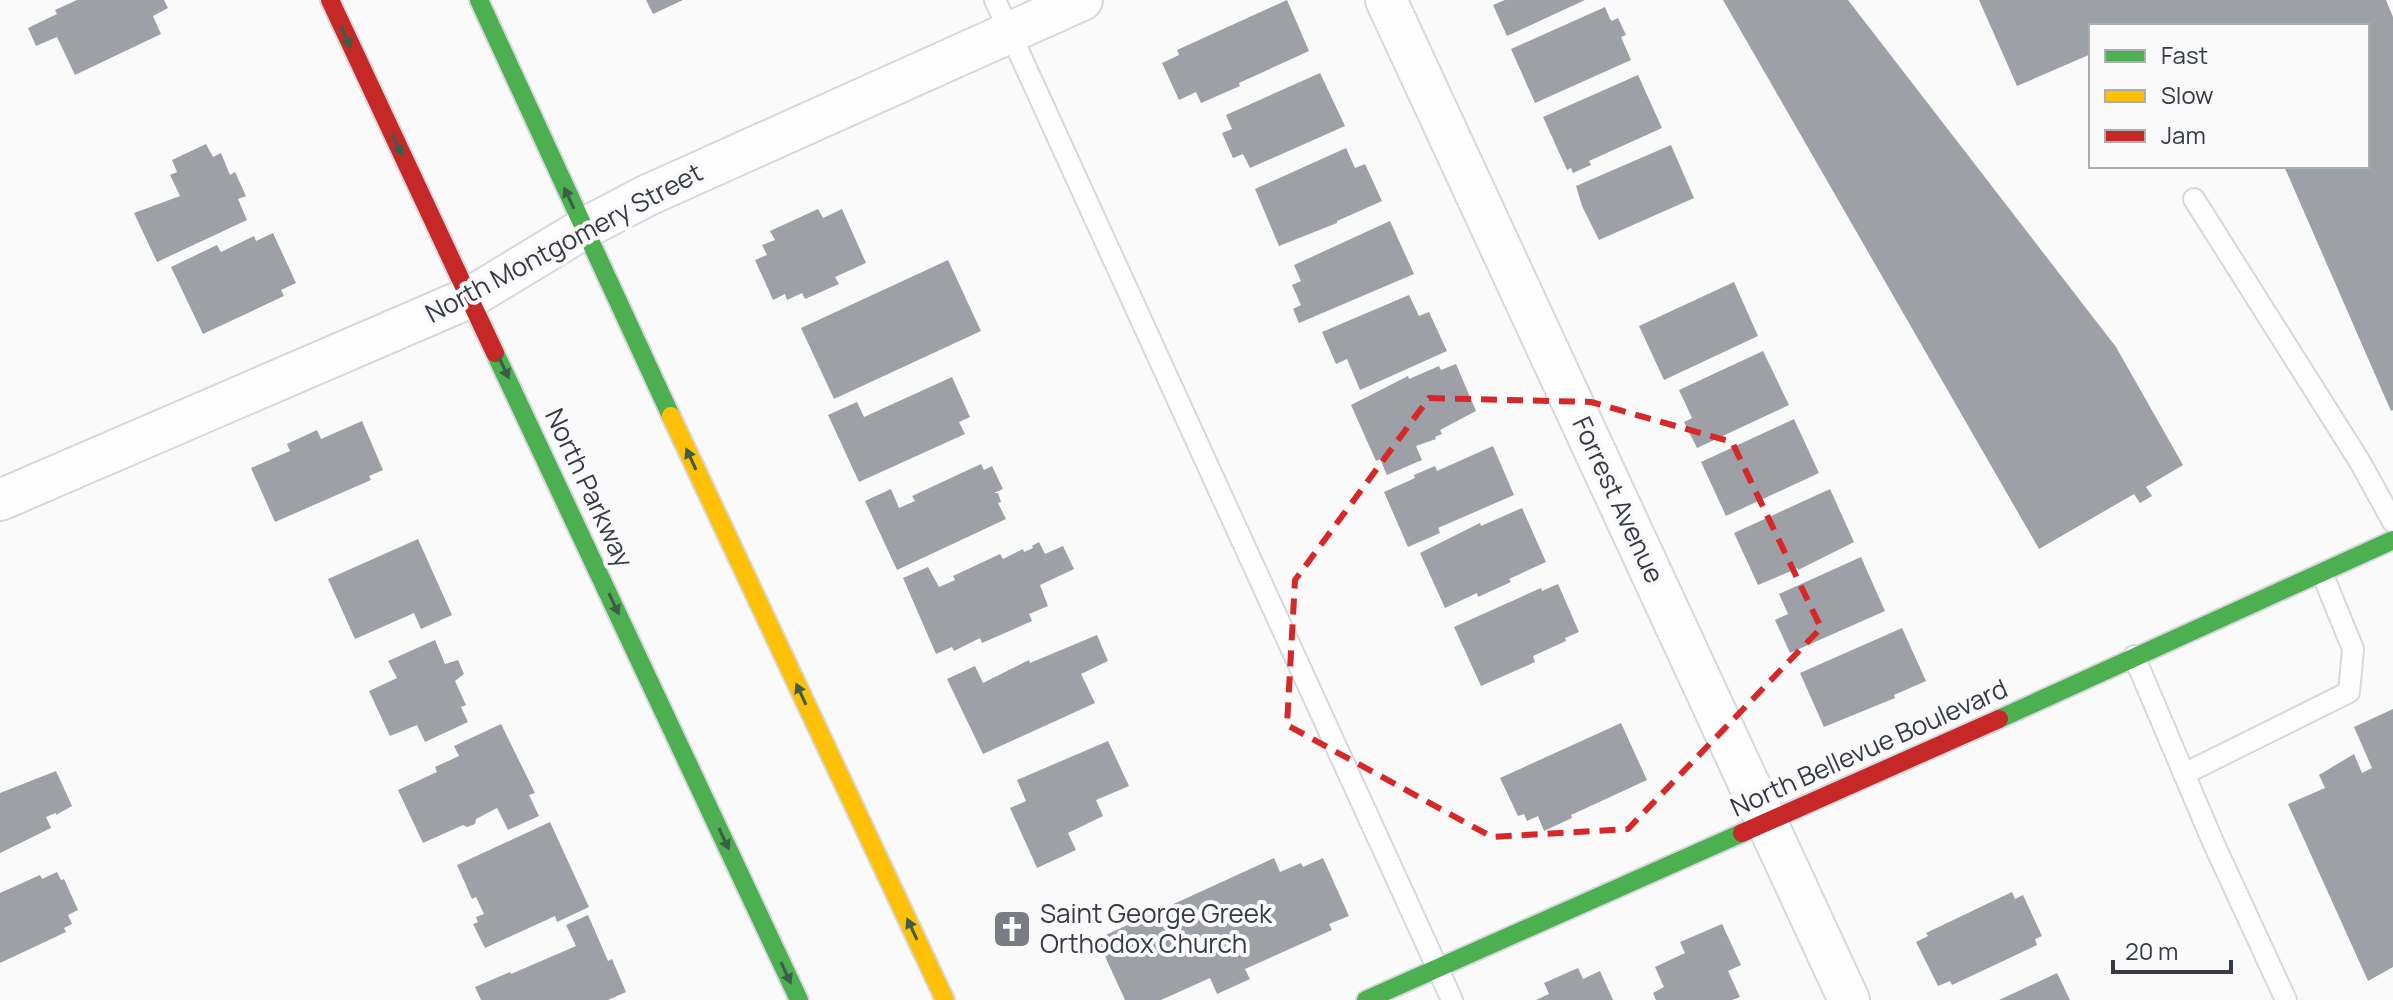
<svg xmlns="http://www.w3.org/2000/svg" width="2393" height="1000" viewBox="0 0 2393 1000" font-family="Manrope,sans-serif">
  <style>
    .building { fill: #9ea0a7 }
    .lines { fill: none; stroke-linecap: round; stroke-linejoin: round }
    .lane-casing { stroke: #d6d8dd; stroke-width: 24 }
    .street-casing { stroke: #d6d8dd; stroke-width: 44 }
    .fast-casing { stroke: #d6d8dd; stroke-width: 22 }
    .slow-casing { stroke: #d6d8dd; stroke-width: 22 }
    .jam-casing { stroke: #d6d8dd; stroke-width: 22 }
    .lane { stroke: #fefefe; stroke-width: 20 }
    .street { stroke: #fefefe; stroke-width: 40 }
    .fast { stroke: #4caf50; stroke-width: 18 }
    .slow { stroke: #ffc107; stroke-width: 18 }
    .jam { stroke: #c62828; stroke-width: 18 }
    .oneway { fill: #3d5d48 }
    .marked { fill: none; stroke: #d62828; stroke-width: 6; stroke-dasharray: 16 10; stroke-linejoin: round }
    .labels { text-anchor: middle; stroke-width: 8; stroke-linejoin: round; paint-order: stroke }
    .street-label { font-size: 26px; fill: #363a45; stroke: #fafafa }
    .poi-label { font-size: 26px; fill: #363a45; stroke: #fafafa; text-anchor: start }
  </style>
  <rect width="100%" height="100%" fill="#fafafa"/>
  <g class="building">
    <path d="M77 0H164L168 8 153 16 161 34 75 75 57 37 36 46 28 28 57 14 55 10Z"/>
    <path d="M646 0H683L653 14Z"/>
    <path d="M1287 0 1309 51 1239 83 1240 86 1201 103 1196 92 1179 100 1162 63 1179 55 1177 50Z"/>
    <path d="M1505 0H1585L1507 36 1493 5Z"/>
    <path d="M1723 0H1848L2116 347 2183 465 2146 487 2152 496 2140 503 2134 494 2039 549Z"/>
    <path d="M1979 0H2386L2393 17V410L2391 411 2284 166H2367V26H2091V54L2017 86Z"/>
    <path d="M1605 7 1610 19 1612 21 1618 18 1626 35 1621 37 1631 60 1535 103 1511 49Z"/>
    <path d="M1320 73 1345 126 1250 168 1243 154 1233 158 1222 133 1232 129 1226 115Z"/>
    <path d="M1638 75 1662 128 1589 161 1591 165 1573 173 1571 168 1567 170 1543 117Z"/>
    <path d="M206 144 213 157 221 153 230 175 235 172 246 196 238 199 247 220 157 262 134 213 180 196 170 175 177 172 172 160Z"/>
    <path d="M1671 145 1694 198 1599 240 1582 206 1576 186Z"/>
    <path d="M1346 148 1355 168 1365 164 1382 201 1337 221V223L1279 246 1255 189Z"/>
    <path d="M818 209 823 218 842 209 866 263 835 277 839 284 805 299 802 293 787 300 785 294 773 300 755 260 767 255 762 245 775 240 770 231Z"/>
    <path d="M1390 221 1414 274 1299 323 1293 309 1301 305 1292 285 1301 281 1294 265Z"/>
    <path d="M273 233 296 283 281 290 284 296 203 334 171 267 217 245 221 252 254 236 256 241Z"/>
    <path d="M948 260 981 331 834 399 801 328Z"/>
    <path d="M1734 282 1758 336 1664 380 1639 326Z"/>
    <path d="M1409 295 1419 316 1429 312 1447 351 1360 390 1347 359 1336 364 1322 332Z"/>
    <path d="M1763 351 1789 405 1697 448 1684 422 1692 418 1679 390Z"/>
    <path d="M1456 364 1476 411 1440 430 1442 434 1435 437 1436 439 1416 446 1422 460 1387 475 1380 459 1376 461 1351 405 1408 376 1409 379 1439 366 1441 370Z"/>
    <path d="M952 377 970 417 959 422 965 434 859 482 828 415 857 402 864 417Z"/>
    <path d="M1794 419 1819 473 1726 516 1701 462Z"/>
    <path d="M362 421 383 470 369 476 371 480 275 522 251 468 290 451 287 444 317 430 321 439Z"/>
    <path d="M1493 446 1514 495 1438 528 1440 533 1408 547 1384 492 1415 478 1414 475 1435 466 1437 471Z"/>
    <path d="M981 464 984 470 992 466 1003 489 994 493H998L1001 502 998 503 1006 519 897 570 865 501 891 489 899 508 915 501 912 496Z"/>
    <path d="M1830 489 1854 542 1798 570V568L1758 585 1734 533Z"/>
    <path d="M1522 508 1546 562 1509 579 1511 582 1478 597 1477 593 1445 608 1420 553 1480 523 1481 526Z"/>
    <path d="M418 539 452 615 421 629 414 613 355 639 328 579Z"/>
    <path d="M1039 542 1045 554 1063 546 1074 569 1040 585 1048 606 1029 614 1032 621 982 643 980 638 954 651 952 647 936 654 903 578 928 567 939 587 955 580 953 576 1000 554 1003 559 1023 549 1024 552 1033 548 1032 546Z"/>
    <path d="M1861 557 1885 611 1790 653 1775 620 1788 614 1779 594Z"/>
    <path d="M1558 584 1579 632 1565 638 1566 641 1533 656 1535 662 1481 686 1454 627 1541 588 1542 591Z"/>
    <path d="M1902 628 1926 681 1894 695 1895 698 1824 727 1800 673Z"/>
    <path d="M1097 635 1108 661 1081 674 1095 703 983 754 947 679 975 666 983 683 1029 660 1030 663Z"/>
    <path d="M435 640 445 664 458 660 464 674 455 681 466 705 461 707 468 722 425 742 417 725 390 736 369 691 397 678 388 661Z"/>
    <path d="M2393 709V967L2368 981 2288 804 2325 788 2319 775 2354 754 2362 773 2372 768 2354 727Z"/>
    <path d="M1621 723 1647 780 1571 815 1572 818 1544 831 1538 816 1527 821 1524 814 1518 816 1500 778Z"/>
    <path d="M501 724 535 793 529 795 539 816 508 830 497 808 476 819 475 824 467 827 463 825 423 843 398 790 437 772 435 767 459 756 454 746Z"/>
    <path d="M1108 741 1129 786 1096 800 1103 816 1068 833 1076 850 1037 868 1010 808 1026 801 1017 780Z"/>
    <path d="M56 771 72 806 56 815V813L46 817 51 828 0 853V793Z"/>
    <path d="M550 822 589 907 557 922 555 916 485 948 473 924 478 922 476 917 484 914 476 897 472 899 457 865Z"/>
    <path d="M1274 858 1280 872 1301 863 1303 867 1323 858 1349 916 1329 924 1332 930 1245 969 1250 979 1217 994 1210 978 1161 1000H1125L1097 939Z"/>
    <path d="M57 872 61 880 64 879 78 910 68 915 72 924 64 928 66 932 0 963V893L40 875 42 879Z"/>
    <path d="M2012 892 2015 899 2023 895 2042 936 2035 939 2037 945 1952 985 1950 981 1938 986 1916 942 1928 936 1926 933Z"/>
    <path d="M588 915 608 961 612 959 626 992 608 1000H481L475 987 510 972 511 974 576 946 566 925Z"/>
    <path d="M1722 924 1741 965 1728 971 1740 997 1732 1000H1656L1653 993 1664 987 1655 967 1685 953 1680 942Z"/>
    <path d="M1578 968 1583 979 1600 971 1613 1000H1536L1549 994 1544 983Z"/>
    <path d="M2057 973 2070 1000H1999Z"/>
  </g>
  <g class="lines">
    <defs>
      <g id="lane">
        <path d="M995 0 1452 1000"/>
        <path d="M2194 199 2360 462 2393 522"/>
        <path d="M2134 656 2213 842 2286 1000"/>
        <path d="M2184 774 2349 692 2353 649 2322 573"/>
      </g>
      <g id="street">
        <path d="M1386 0 1849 1000"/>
        <path d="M0 500 471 297 583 229 646 196 1082 0"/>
      </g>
      <g id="fast">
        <path d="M479 0 671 416"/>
        <path d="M495 353 799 1000"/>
        <path d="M1999 719 2393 540"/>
        <path d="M1366 1000 1742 833"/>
      </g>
      <path id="slow" d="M671 416 945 1000"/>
      <g id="jam">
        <path d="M330 0 495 353"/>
        <path d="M1742 833 1999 719"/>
      </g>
    </defs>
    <use href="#lane" class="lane-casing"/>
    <use href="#street" class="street-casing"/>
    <use href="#fast" class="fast-casing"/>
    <use href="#slow" class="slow-casing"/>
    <use href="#jam" class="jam-casing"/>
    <use href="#lane" class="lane"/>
    <use href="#street" class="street"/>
    <use href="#fast" class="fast"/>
    <use href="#slow" class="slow"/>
    <use href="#jam" class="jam"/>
  </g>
  <defs><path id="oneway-solid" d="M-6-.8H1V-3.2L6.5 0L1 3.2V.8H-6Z" transform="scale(2)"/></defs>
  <g class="oneway">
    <use href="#oneway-solid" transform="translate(346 37) rotate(66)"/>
    <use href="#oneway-solid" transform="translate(397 145) rotate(64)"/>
    <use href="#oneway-solid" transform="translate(569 198) rotate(-115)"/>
    <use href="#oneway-solid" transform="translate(504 368) rotate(65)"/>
    <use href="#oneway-solid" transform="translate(691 459) rotate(-115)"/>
    <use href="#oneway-solid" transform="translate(614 604) rotate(65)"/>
    <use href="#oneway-solid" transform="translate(801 694) rotate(-115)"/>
    <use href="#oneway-solid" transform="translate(724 839) rotate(65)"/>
    <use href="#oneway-solid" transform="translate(912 929) rotate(-115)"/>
    <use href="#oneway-solid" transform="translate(786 973) rotate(65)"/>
  </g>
  <path class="marked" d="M1429 398 1591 402 1732 442 1821 628 1628 829 1492 837 1287 725 1295 580Z"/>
  <defs>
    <symbol id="church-square" viewBox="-11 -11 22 22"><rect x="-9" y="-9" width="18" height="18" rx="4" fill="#7b7d84" stroke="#fafafa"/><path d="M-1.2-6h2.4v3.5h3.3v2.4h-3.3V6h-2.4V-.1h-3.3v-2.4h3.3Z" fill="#fff"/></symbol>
  </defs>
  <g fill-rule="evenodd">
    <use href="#church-square" x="990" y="907" width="44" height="44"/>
  </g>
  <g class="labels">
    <g class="street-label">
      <text transform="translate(564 243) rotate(-28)" y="9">North Montgomery Street</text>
      <text transform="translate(589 488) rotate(65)" y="9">North Parkway</text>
      <text transform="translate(1618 500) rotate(65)" y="9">Forrest Avenue</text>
      <text transform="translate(1869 748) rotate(-24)" y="9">North Bellevue Boulevard</text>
    </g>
    <g class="poi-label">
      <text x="1040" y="923">Saint George Greek<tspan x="1040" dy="30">Orthodox Church</tspan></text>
    </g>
  </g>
  <rect x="2089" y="24" width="280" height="144" fill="#fafafa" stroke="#acadb2" stroke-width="2"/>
  <rect x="2105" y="50" width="40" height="12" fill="#4caf50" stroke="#acadb2" stroke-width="2"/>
  <text x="2161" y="64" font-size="24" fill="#363a45">Fast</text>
  <rect x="2105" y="90" width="40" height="12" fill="#ffc107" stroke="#acadb2" stroke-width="2"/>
  <text x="2161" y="104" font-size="24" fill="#363a45">Slow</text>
  <rect x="2105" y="130" width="40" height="12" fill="#c62828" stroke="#acadb2" stroke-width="2"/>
  <text x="2161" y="144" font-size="24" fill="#363a45">Jam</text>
  <path d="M2113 960v12h118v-12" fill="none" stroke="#363a45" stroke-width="4"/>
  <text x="2125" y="960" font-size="24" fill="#363a45" stroke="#fafafa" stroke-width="6" paint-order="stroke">20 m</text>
</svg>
